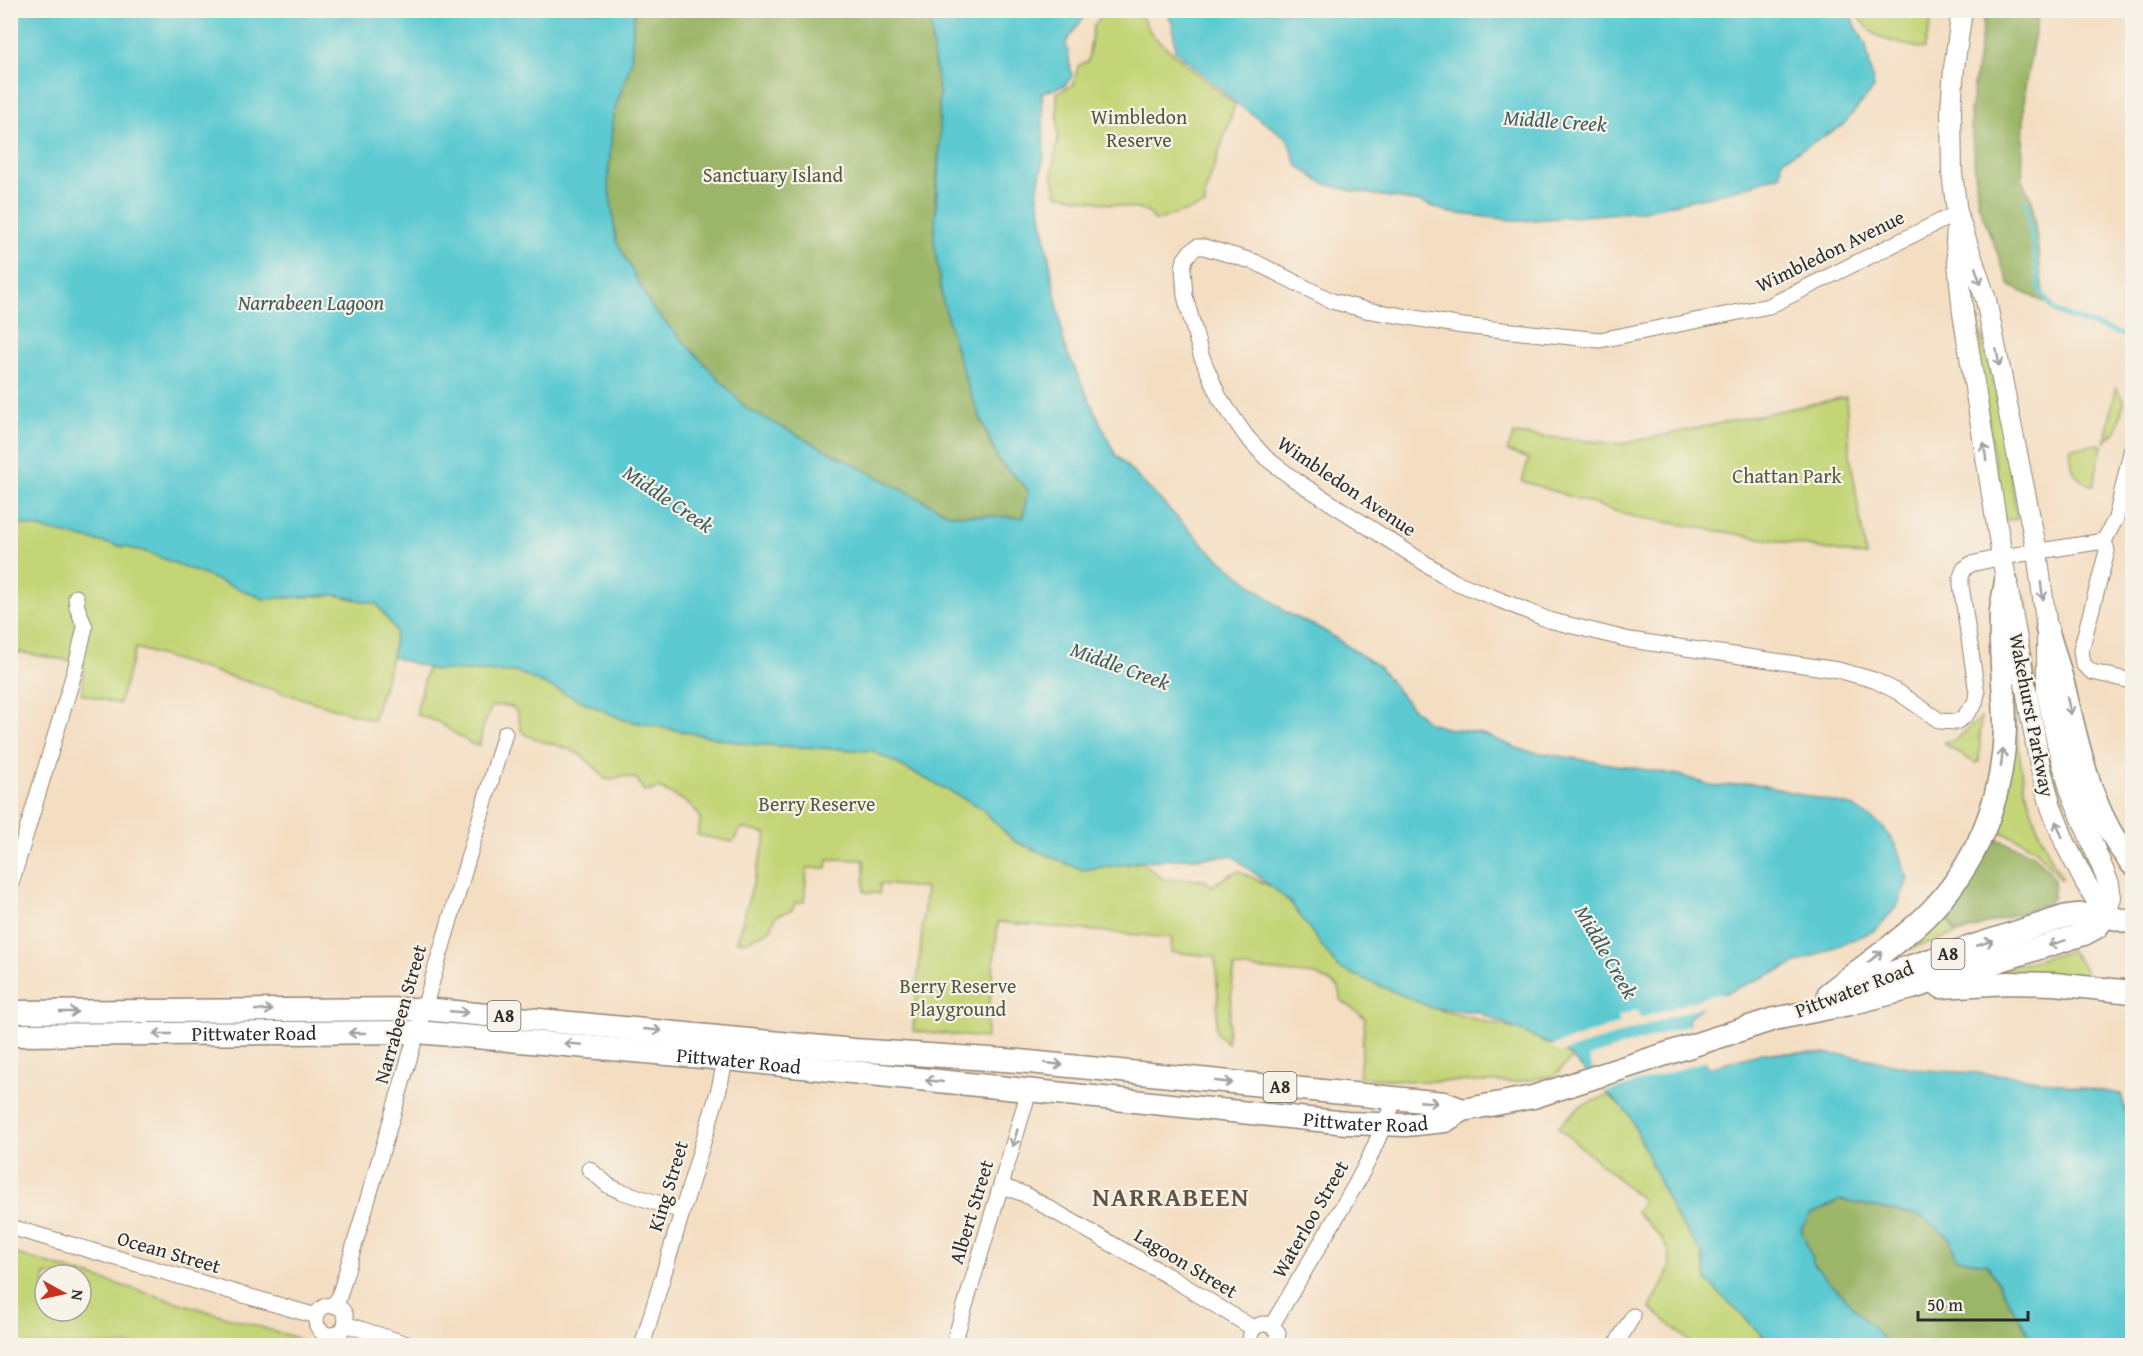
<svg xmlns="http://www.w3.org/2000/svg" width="2143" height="1356" viewBox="0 0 2143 1356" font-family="'Gentium Book Plus',serif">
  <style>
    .green { fill: #c4d577; stroke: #788051; stroke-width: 1.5; fill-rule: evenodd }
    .forest { fill: #9bb668; stroke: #63704a; stroke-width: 1.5 }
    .water { fill: #5dcad2; stroke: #447a7e; stroke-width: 1.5 }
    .pier { fill: #f4dec2 }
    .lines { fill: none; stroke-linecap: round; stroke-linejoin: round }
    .stream { stroke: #5dcad2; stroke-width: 4.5 }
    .minor-casing { stroke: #908476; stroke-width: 17 }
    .major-casing { stroke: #908476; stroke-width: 22 }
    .highway-casing { stroke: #908476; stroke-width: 25 }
    .minor { stroke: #fff; stroke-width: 15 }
    .major { stroke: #fff; stroke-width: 20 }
    .highway { stroke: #fff; stroke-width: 22 }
    .oneway { stroke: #a0a0a0 }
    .labels { text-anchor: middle; stroke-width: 4.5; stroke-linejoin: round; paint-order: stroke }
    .shield { fill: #f7f3e8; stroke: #686764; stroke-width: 1.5 }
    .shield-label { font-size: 18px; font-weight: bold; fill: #2b2b2b }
    .park-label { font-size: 20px; fill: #51563e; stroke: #f7f3e8 }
    .street-label { font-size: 20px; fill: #2b2b2b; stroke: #f7f3e8 }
    .water-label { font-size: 21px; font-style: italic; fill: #3a5b5d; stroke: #f7f3e8 }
    .district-label { font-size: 26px; font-weight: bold; letter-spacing: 1.5px; fill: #625342; stroke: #f7f3e8 }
  </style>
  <rect width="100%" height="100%" fill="#f7f3e8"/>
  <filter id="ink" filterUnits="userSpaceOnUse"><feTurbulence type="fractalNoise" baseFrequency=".0167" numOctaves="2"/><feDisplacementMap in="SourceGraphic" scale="12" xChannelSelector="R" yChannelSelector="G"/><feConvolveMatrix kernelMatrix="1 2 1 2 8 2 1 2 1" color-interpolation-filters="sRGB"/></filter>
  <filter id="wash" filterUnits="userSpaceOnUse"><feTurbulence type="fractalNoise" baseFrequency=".008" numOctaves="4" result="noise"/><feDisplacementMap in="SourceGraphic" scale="24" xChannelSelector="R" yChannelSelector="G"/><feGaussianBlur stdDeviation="1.35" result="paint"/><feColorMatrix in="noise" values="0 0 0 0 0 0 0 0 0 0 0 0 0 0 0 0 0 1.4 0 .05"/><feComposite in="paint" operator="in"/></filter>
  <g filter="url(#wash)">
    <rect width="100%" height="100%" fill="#f4dec2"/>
    <g class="green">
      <path d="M1105 11H1138L1153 36 1235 105 1205 193V205L1155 221 1147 211 1057 194 1052 173 1058 138 1057 93 1074 84 1078 66 1088 61 1093 27Z"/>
      <path d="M1855 11H1934L1924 49C1892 41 1871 42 1855 11Z"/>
      <path d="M1974 317 1977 320C1996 385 2009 452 2017 519L2004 520 1972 318Z"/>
      <path d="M2116 388 2124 399 2117 430 2105 442Z"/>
      <path d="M1846 397 1850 455 1866 556 1631 516 1522 481 1529 459 1507 451 1514 434 1622 444Z"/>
      <path d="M2098 444 2102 446 2093 486C2071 478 2072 468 2070 448Z"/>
      <path d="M11 522 147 552 264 599 336 595 377 604 396 631 392 657 373 720 136 648 119 704 82 694 84 663 11 651Z"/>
      <path d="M2025 595 2035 679 2043 731 2052 768 2072 826 2094 872 2089 873 2054 797 2016 596Z"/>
      <path d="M427 668 435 670 517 672 624 720 747 744 873 751 980 807 1014 841 1082 870 1142 862 1163 879 1204 880 1212 886 1229 875 1239 871 1273 888 1290 902 1338 968 1432 1008 1518 1030 1563 1050 1572 1058 1554 1076 1516 1082 1412 1081 1359 1077 1365 1018 1340 999 1339 987 1316 975 1234 967 1227 1043 1216 1032 1218 995 1215 956 1171 952 1172 938 998 922 986 1038 913 1031 926 888 880 884 879 894 864 892V860L828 859 827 868H807L804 902H796L792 910 776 916 770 930 747 941H737L767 834 741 828 733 842 697 835C698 831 700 825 700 820 699 804 671 795 659 788L651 791H644L637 779 622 776 613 780 605 779C597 769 585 756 573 751 556 743 535 743 521 731 519 709 515 702 491 707L482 731 480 745 471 744 438 722 416 714Z"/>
      <path d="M2014 708C2018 734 2019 761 2025 787 2033 818 2045 850 2062 878L2059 879C2041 847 2029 844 1996 830Z"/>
      <path d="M1981 718 1979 762 1975 763 1944 744V742L1955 740Z"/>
      <path d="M1943 908 1956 934 1905 950Z"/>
      <path d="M2071 951 2084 968 2087 976H1975Z"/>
      <path d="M1609 1095 1629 1114 1674 1214 1702 1253 1707 1281 1772 1345H1694L1650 1308C1679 1254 1679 1255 1636 1212L1644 1201 1558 1127 1580 1106Z"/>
      <path d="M10 1252 294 1337 308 1345H11ZM45 1275H81V1311H45Z"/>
    </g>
    <g class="forest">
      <path d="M634 11H933L931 23 933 54 939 90 940 139 935 199 955 346 971 395 998 461 1028 489 1023 518 949 514 747 409 652 308 616 240 608 180 613 114 631 62Z"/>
      <path d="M1985 11H2039L2025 87 2022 180 2032 200 2043 293 2053 306 2010 286 1978 203 1970 113Z"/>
      <path d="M1989 836C2014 846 2052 856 2055 888L2052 891 2054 897 2047 904 1956 934 1943 908Z"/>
      <path d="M1839 1200 1920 1216 1950 1238 1956 1258 1987 1264 2035 1345H1896L1882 1338 1814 1266 1801 1229 1810 1215Z"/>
    </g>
    <g class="water">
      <path d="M11 11H634L631 62 613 114 608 180 616 240 652 308 747 409 949 514 1023 518 1028 489 999 461 971 395 955 346 942 297 934 239 940 139 939 90 933 54 931 22 933 11H1088L1066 42 1072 76 1065 85 1042 93 1044 156 1037 192 1065 348 1115 454 1211 552 1287 613 1323 630 1379 667 1410 706 1428 722 1445 728 1480 733 1522 750 1679 775 1716 787 1752 783 1854 807 1882 826 1896 846 1908 879 1897 906 1876 930 1709 1000 1688 1019 1693 1046 1709 1068 1762 1053H1808L1853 1056 1923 1070 2008 1075 2121 1094 2132 1136V1345H2035L1987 1264 1956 1258 1950 1238 1920 1216 1840 1200 1810 1215 1801 1229 1814 1265 1882 1338 1896 1345H1772L1707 1281 1702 1253 1674 1214 1629 1114 1572 1058 1563 1050 1478 1012 1432 1008 1338 968 1290 902 1233 856 1154 860 1082 870 1014 841 980 807 873 751 747 744 624 720 517 672 435 670 392 657 396 631 377 604 336 595 264 599 147 552 11 522Z"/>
      <path d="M1165 11H1848L1866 45 1874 88 1842 126 1782 160 1781 175 1735 190 1643 211 1521 221 1451 213 1420 202 1353 191 1322 183 1297 165 1287 138 1236 103 1175 50 1173 24Z"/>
    </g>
    <g class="pier">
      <path d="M1734 993 1709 1004 1561 1053 1549 1047 1620 1023 1618 1016 1637 1010 1640 1018 1712 995Z"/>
      <path d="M1692 1024 1696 1045 1707 1061 1603 1093 1600 1090 1589 1057Z"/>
    </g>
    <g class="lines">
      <path class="stream" d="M2026 200 2040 291 2052 308 2058 313 2132 338"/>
    </g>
  </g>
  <g filter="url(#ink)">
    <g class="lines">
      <defs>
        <g id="minor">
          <path d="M1957 213 1769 306 1600 340 1463 326 1366 310 1332 301 1255 262 1204 247H1197L1191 251 1185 259 1183 268 1185 296 1201 355 1219 397 1246 436 1266 458 1295 480 1453 581 1549 620 1630 640 1838 670 1874 680 1898 692 1940 721 1956 722 1964 717 1975 703 1977 693 1961 585V577L1964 569 1971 564 2002 557 2104 541"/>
          <path d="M2132 448 2116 518 2104 541 2107 551 2081 650 2083 664 2092 672 2132 681"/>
          <path d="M10 887 75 670 85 627 77 607 76 597"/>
          <path d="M589 1169 609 1186 620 1191 682 1211"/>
          <path d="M1001 1186 1024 1194 1168 1276 1253 1328"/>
          <path d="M10 1227 316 1316"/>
          <circle cx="331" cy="1320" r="15"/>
          <path d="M334 1305 339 1297 505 733"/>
          <path d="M345 1324 413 1346"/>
          <path d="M1272 1325 1356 1184 1369 1159 1395 1099"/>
          <path d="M642 1346 719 1089 727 1052"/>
          <path d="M953 1346 1029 1091"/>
          <path d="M1252 1346C1244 1327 1267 1315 1278 1333L1276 1346"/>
          <path d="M1615 1346 1633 1316"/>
        </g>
        <g id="major">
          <path d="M1962 10 1954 68 1951 109 1952 173 1957 213 1986 300 2037 552 2047 629V692L2057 743 2070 789 2109 884 2111 897 2106 915"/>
          <path d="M1957 227 1956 243 1963 313 2002 557 2040 766 2051 807 2066 845 2085 882 2106 915"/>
        </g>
        <g id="highway">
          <path d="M2047 629C2054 653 2062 676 2067 700 2082 760 2092 814 2132 864"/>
          <path d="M1941 987 2008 983 2054 984 2132 992"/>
          <path d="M1844 988 2067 916C2093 912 2108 916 2132 923"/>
          <path d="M1829 993C1861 968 1896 945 1925 917 1976 867 2003 801 2005 729 2005 690 1999 651 2001 611 2002 601 2005 590 2006 580"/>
          <path d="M10 1012 424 1009 854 1050 1019 1061 1444 1103 1463 1110"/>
          <path id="s1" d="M10 1035 417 1032 725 1059 1347 1123 1406 1125 1445 1121 1463 1110 1533 1097 1774 1019 1849 1004 1912 988 2084 934 2097 927 2106 915"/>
        </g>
      </defs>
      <use href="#minor" class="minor-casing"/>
      <use href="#major" class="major-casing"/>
      <use href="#highway" class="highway-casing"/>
      <use href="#minor" class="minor"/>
      <use href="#major" class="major"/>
      <use href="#highway" class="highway"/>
    </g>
    <defs><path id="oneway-shaft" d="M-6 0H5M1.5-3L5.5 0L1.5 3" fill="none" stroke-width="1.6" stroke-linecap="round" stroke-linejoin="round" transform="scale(1.5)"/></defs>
    <g class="oneway">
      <use href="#oneway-shaft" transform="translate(1978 276) rotate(72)"/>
      <use href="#oneway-shaft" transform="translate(1998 358) rotate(79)"/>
      <use href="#oneway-shaft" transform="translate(1985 452) rotate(-99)"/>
      <use href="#oneway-shaft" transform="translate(2042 591) rotate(82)"/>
      <use href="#oneway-shaft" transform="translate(2069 706) rotate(77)"/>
      <use href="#oneway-shaft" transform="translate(2002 758) rotate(-83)"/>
      <use href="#oneway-shaft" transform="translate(2059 829) rotate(-112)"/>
      <use href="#oneway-shaft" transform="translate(1985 943) rotate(-18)"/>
      <use href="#oneway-shaft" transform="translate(2057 943) rotate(163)"/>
      <use href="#oneway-shaft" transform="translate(1875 957) rotate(-37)"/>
      <use href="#oneway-shaft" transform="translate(264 1010)"/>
      <use href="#oneway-shaft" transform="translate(69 1012)"/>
      <use href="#oneway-shaft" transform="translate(459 1012) rotate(5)"/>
      <use href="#oneway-shaft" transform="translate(653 1030) rotate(6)"/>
      <use href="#oneway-shaft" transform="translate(357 1033) rotate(180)"/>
      <use href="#oneway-shaft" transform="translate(162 1034) rotate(180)"/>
      <use href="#oneway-shaft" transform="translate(573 1044) rotate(-175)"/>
      <use href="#oneway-shaft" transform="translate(1054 1064) rotate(6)"/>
      <use href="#oneway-shaft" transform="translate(934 1081) rotate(-174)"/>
      <use href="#oneway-shaft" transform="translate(1224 1082) rotate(6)"/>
      <use href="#oneway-shaft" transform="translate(1429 1102) rotate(5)"/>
      <use href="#oneway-shaft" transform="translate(1015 1138) rotate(106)"/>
    </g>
  </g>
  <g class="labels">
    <g class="shield">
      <rect x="1931.5" y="939" width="33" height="30" rx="4.5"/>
      <rect x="487.5" y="1001" width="33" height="30" rx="4.5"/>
      <rect x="1263.5" y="1072" width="33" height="30" rx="4.5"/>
    </g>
    <g class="shield-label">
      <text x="1948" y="960">A8</text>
      <text x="504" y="1022">A8</text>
      <text x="1280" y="1093">A8</text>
    </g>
    <g class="park-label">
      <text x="1139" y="124">Wimbledon<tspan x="1139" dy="23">Reserve</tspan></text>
      <text x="773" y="182">Sanctuary Island</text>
      <text x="1787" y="483">Chattan Park</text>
      <text x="817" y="811">Berry Reserve</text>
      <text x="958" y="993">Berry Reserve<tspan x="958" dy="23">Playground</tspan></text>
    </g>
    <g class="street-label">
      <text transform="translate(1830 251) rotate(-26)" y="7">Wimbledon Avenue</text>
      <text transform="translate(1347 486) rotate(34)" y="7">Wimbledon Avenue</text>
      <text transform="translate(2032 715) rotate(79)" y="7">Wakehurst Parkway</text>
      <text transform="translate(1854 989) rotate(-21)" y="7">Pittwater Road</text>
      <text transform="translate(400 1014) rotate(-74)" y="7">Narrabeen Street</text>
      <text dy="7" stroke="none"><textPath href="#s1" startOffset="244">Pittwater Road</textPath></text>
      <text dy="7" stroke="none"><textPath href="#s1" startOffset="730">Pittwater Road</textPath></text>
      <text dy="7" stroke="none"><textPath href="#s1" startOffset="1360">Pittwater Road</textPath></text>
      <text transform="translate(668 1186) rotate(-73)" y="7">King Street</text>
      <text transform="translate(971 1212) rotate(-73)" y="7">Albert Street</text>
      <text transform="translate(1310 1219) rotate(-60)" y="7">Waterloo Street</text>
      <text transform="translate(169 1252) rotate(16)" y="7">Ocean Street</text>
      <text transform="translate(1186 1263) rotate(31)" y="7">Lagoon Street</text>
    </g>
    <g class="water-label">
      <text transform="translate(1555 121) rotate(4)" y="7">Middle Creek</text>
      <text x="311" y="310">Narrabeen Lagoon</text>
      <text transform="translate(668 499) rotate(34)" y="7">Middle Creek</text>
      <text transform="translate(1120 666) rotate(20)" y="7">Middle Creek</text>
      <text transform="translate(1606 952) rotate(60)" y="7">Middle Creek</text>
    </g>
    <g class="district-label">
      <text x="1171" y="1206">NARRABEEN</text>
    </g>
  </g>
  <rect width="2143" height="1356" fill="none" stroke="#f7f3e8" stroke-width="36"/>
  <g transform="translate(63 1293) rotate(98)"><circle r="28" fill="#f7f3e8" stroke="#a5a39c" stroke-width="1.5"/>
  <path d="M0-4.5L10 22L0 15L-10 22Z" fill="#c8321e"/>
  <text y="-9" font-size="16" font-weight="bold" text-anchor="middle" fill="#2b2b2b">N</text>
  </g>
  <path d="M1918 1311v9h110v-9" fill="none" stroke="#2b2b2b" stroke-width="3"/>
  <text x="1927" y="1311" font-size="18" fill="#2b2b2b" stroke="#f7f3e8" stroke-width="4.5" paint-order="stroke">50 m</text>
</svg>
